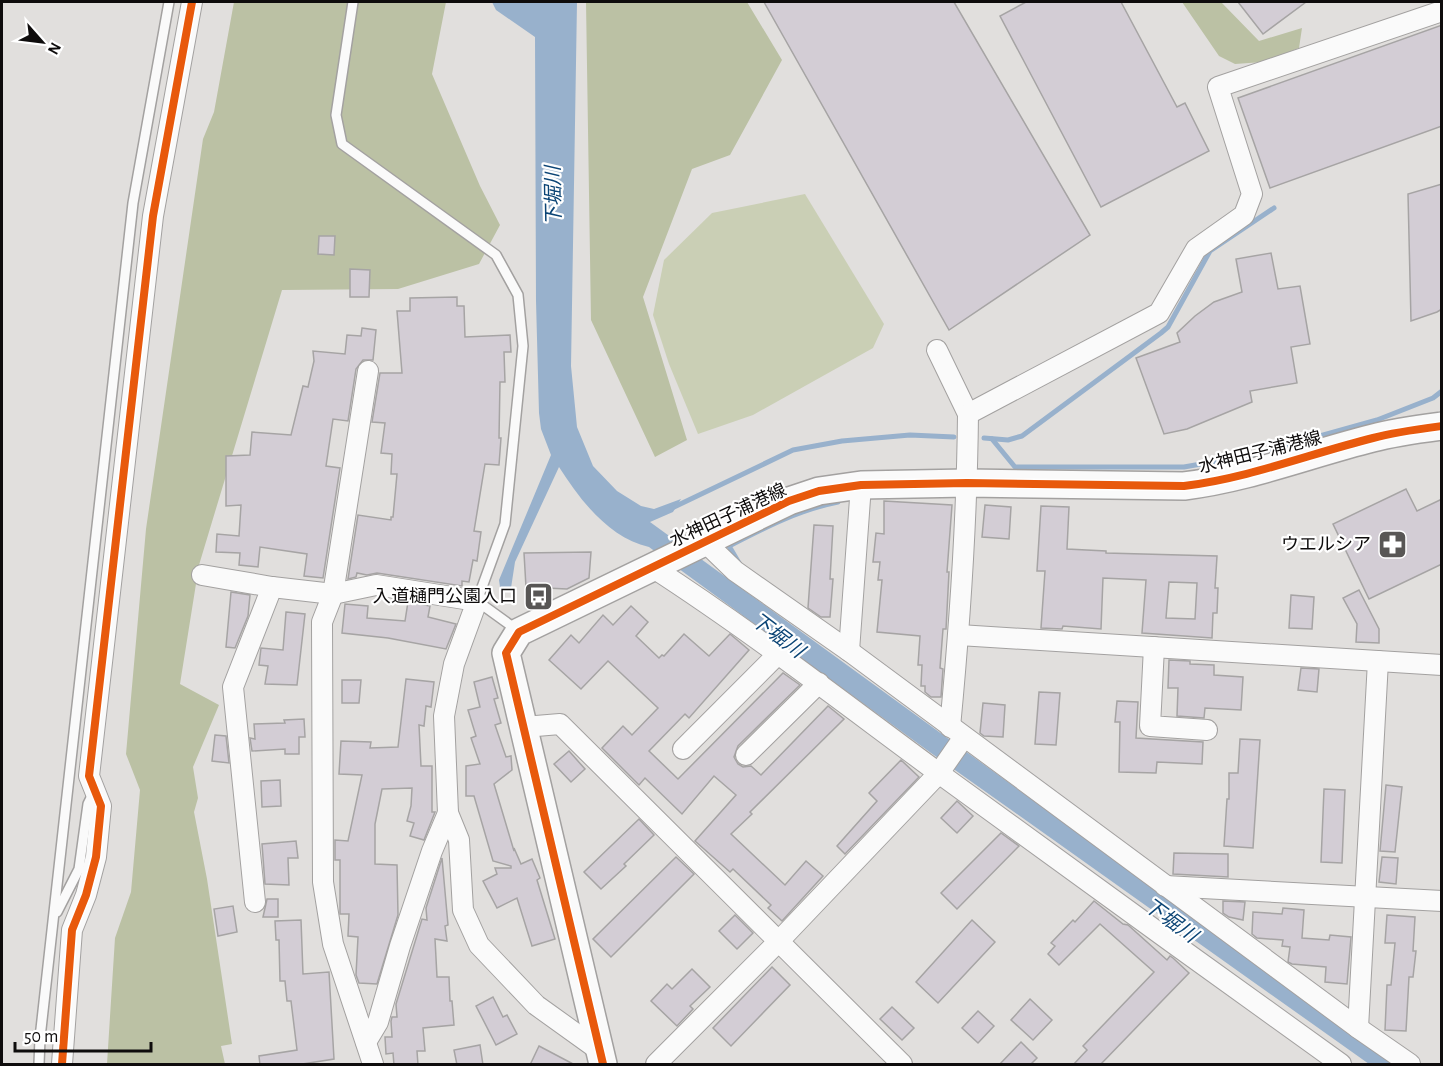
<svg xmlns="http://www.w3.org/2000/svg" width="1443" height="1066" viewBox="0 0 1443 1066" font-family="'Alegreya Sans','Noto Sans JP',sans-serif">
  <style>
    .green { fill: #cacfb5 }
    .forest { fill: #bbc1a4 }
    .water { fill: #98b1cc }
    .lines { fill: none; stroke-linecap: round; stroke-linejoin: round }
    .stream { stroke: #98b1cc; stroke-width: 5 }
    .building { fill: #d3cdd5; stroke: #a6a4a4; stroke-width: 1.5; fill-rule: evenodd }
    .lane-casing { stroke: #a3a1a0; stroke-width: 12 }
    .street-casing { stroke: #a3a1a0; stroke-width: 22 }
    .secondary-casing { stroke: #a3a1a0; stroke-width: 30 }
    .lane { stroke: #fafafa; stroke-width: 9 }
    .street { stroke: #fafafa; stroke-width: 20 }
    .secondary { stroke: #fafafa; stroke-width: 27 }
    .cycleway-casing { stroke: #fff; stroke-width: 11 }
    .cycleway { stroke: #e8590c; stroke-width: 8 }
    .labels { text-anchor: middle; stroke-width: 4.5; stroke-linejoin: round; paint-order: stroke }
    .street-label { font-size: 18px; fill: #0e0c0c; stroke: #fff }
    .poi-label { font-size: 18px; fill: #0e0c0c; stroke: #fff; text-anchor: end }
    .water-label { font-size: 20px; font-style: italic; fill: #0b4475; stroke: #fff }
  </style>
  <rect width="100%" height="100%" fill="#e1dfdd"/>
  <path class="green" d="M805 194 884 324 873 348 753 415 698 434 669 364 653 315 664 260 712 213Z"/>
  <g class="forest">
    <path d="M234 2H446L432 74 480 186 500 225 479 264 398 289 282 290 199 565 180 684 219 705 193 767 198 798 194 812 207 879 232 1044 221 1046 225 1064H107L115 938 131 892 140 790 126 754 146 529 203 139 214 112Z"/>
    <path d="M586 2H747L782 60 730 155 692 169 643 297 687 440 655 457 591 320Z"/>
    <path d="M1182 2H1221L1259 41 1302 28 1299 48 1263 62 1235 64 1219 56Z"/>
  </g>
  <path class="water" d="M492 2H577L571 366 577 427 593 466 617 491 641 506 654 509 681 499 673 512 650 522 1396 1064H1369L931 753 649 547C609 538 580 500 559 467L515 562 511 588 505 589 500 587 499 580 551 455 541 429 539 413 536 301 535 37 496 10Z"/>
  <g class="lines">
    <g class="stream">
      <path d="M984 438 1008 440 1022 436 1161 333 1168 327 1210 251 1274 208"/>
      <path d="M992 439 1015 467H1184L1252 455 1377 420 1433 398 1442 391"/>
      <path d="M672 508 793 450 842 441 910 435 954 437"/>
      <path d="M739 563 729 546C764 528 798 510 838 502"/>
    </g>
  </g>
  <g class="building">
    <path d="M764 2H954L1090 235 949 330Z"/>
    <path d="M1026 2H1121L1177 107 1185 103 1209 151 1101 207 1000 16Z"/>
    <path d="M1238 2H1306L1263 34Z"/>
    <path d="M1442 25V126L1270 188 1238 98Z"/>
    <path d="M1442 184V309L1437 312 1411 321 1408 194Z"/>
    <path d="M319 236H335L334 255 318 254Z"/>
    <path d="M1271 253 1278 289 1300 286 1310 344 1291 347 1297 383 1250 391 1252 402 1187 429 1164 434 1136 358 1180 342 1177 333 1195 316 1214 302 1242 292 1236 259Z"/>
    <path d="M350 269 370 270 369 297H350Z"/>
    <path d="M457 297V306H464L465 337 510 335 511 352H504L505 382H500L499 438H501L499 465 485 464 474 531 481 532 477 561 473 560 469 582 462 581V586L377 573 367 575 357 573 356 577 348 579 358 515 391 520V517H393L397 474H391L392 454 381 453 385 423 372 422 380 373H402L397 311H410V298Z"/>
    <path d="M362 328 376 330 373 360H363L356 369 348 421 333 419 326 466 340 468 323 578 304 576 307 554 260 547 258 567 239 565 240 553 216 552 217 534 239 536 241 505 226 506V456L250 455 252 432 291 435 303 386 308 387 314 361 313 351 345 354 347 335 361 336Z"/>
    <path d="M1406 489 1417 511 1442 499V564L1369 599 1333 524Z"/>
    <path d="M884 501 952 505 947 572H949L946 629H943L940 668 943 669 941 697H931L925 692V686H921L922 665H918L920 636 877 632 882 580H878L880 562H873L876 533 884 534Z"/>
    <path d="M985 505 1011 507 1009 539 982 537Z"/>
    <path d="M1041 506 1069 507 1067 549 1106 551V553L1217 556 1215 588H1218L1217 613H1213L1212 638 1142 633 1146 580 1103 578 1101 629 1063 626 1062 629 1041 628 1045 571H1037ZM1169 582 1197 583 1195 619 1166 618Z"/>
    <path d="M814 525 833 526 830 579H833L830 617H821L808 608Z"/>
    <path d="M591 552 589 578 567 589 526 587 524 553Z"/>
    <path d="M1359 590 1379 629V643L1356 642 1357 624 1343 598Z"/>
    <path d="M231 592 250 595 248 616 235 648 226 647Z"/>
    <path d="M1291 595 1314 597 1312 629 1289 628Z"/>
    <path d="M408 602 430 606 428 617 456 624 446 649 388 638 342 633 345 604 368 606 367 618 405 621Z"/>
    <path d="M631 606 648 622 636 636 659 658 662 655 664 656 684 634 709 656 730 634 749 650 689 718 685 714 649 751 678 779 783 673 800 685 738 746 734 757 738 764 743 767 751 766 761 775 828 706 844 719 750 812 752 814 731 834 785 885 806 861 823 876 782 921 768 908 771 905 733 869 730 872 695 841 736 795 714 776 682 814 645 778 639 785 602 748 623 726 632 735 658 708 608 661 581 689 549 660 571 635 579 643 603 615 613 625Z"/>
    <path d="M286 612 305 614 297 685 265 684 268 666 259 665 261 648 283 650Z"/>
    <path d="M1169 660 1190 661V664L1214 665V675L1243 677 1241 710 1205 708 1204 718 1177 716 1178 688H1168Z"/>
    <path d="M1301 668 1319 669 1317 692 1298 690Z"/>
    <path d="M492 677 498 698 494 699 501 723 495 725 506 757 511 756 512 770 494 784 514 851V848L521 864 532 859 540 878 537 880 555 939 532 946 517 898 497 908 483 881 497 874 495 868H511V866L493 861 474 796H466V766L480 764 471 738 476 736 468 710 480 707 474 682Z"/>
    <path d="M406 679 434 682 431 707 426 706 424 726 419 725 421 766H432V812H435L424 840 410 836 414 823 407 821 411 806 412 788 382 789 375 824V864L397 865 398 915 377 984 359 983 356 975 358 937 348 936 349 914H340V860H335V840L348 841 362 775 339 774 341 741 371 742 370 748 398 747Z"/>
    <path d="M342 680H361L359 703H342Z"/>
    <path d="M1039 692 1060 693 1056 745 1035 744Z"/>
    <path d="M1117 701 1138 702 1136 738 1203 742 1202 764 1157 762 1156 773 1119 772 1120 722H1115Z"/>
    <path d="M983 703 1005 705 1003 737 984 736 980 733Z"/>
    <path d="M304 719 305 737H299V754H285V749L252 751 250 738 255 739 254 724 285 723 284 720Z"/>
    <path d="M215 735 226 736 229 763 212 761Z"/>
    <path d="M1240 739 1260 740 1253 848 1224 846 1227 799H1229V773H1238Z"/>
    <path d="M569 751 585 769 571 782 554 764Z"/>
    <path d="M901 760 919 777 845 854 837 846 877 801 869 793Z"/>
    <path d="M280 780 281 806 262 807 261 781Z"/>
    <path d="M1386 785 1402 787 1395 852 1380 851Z"/>
    <path d="M1324 789 1345 790 1342 863 1321 862Z"/>
    <path d="M957 801 973 816 957 833 941 818Z"/>
    <path d="M639 819 654 835 624 864 626 866 601 889 584 872Z"/>
    <path d="M1001 833 1019 846 957 909 941 893Z"/>
    <path d="M296 841 298 858H288L289 885 265 884 262 844Z"/>
    <path d="M1174 853 1228 854V877L1173 874Z"/>
    <path d="M676 857 694 874 611 957 593 939Z"/>
    <path d="M1382 857 1398 858 1396 884 1379 882Z"/>
    <path d="M442 858 448 925 445 926 447 941 435 939 437 977H449L450 1001H452L454 1025 423 1028 425 1051H417L418 1065H394L393 1053 386 1054 385 1037H392L391 1021 392 1017H397L396 1004 422 919 427 920 426 908Z"/>
    <path d="M267 899H278V917H263Z"/>
    <path d="M1094 901 1123 924 1128 925 1167 960 1170 956 1173 958 1189 973 1100 1065H1073L1087 1050 1083 1046 1154 972 1100 924 1059 965 1048 954 1055 946 1051 943 1073 920 1075 922Z"/>
    <path d="M1223 901 1245 902 1243 920 1229 917 1223 913Z"/>
    <path d="M233 906 237 932 218 936 214 909Z"/>
    <path d="M1283 908 1304 910 1302 938 1329 940 1330 935 1351 937 1347 984 1325 982 1326 967 1292 964 1288 962 1290 947 1282 946 1283 940 1257 938 1252 934 1253 912 1282 914Z"/>
    <path d="M735 915 753 933 737 949 719 931Z"/>
    <path d="M1387 915 1415 917 1413 951H1416L1413 977H1409L1406 1031 1385 1030 1387 985H1391L1395 943H1385Z"/>
    <path d="M301 920 303 974 329 972 334 1059 296 1065H260L259 1056 297 1050 291 1001H287L285 981H280L279 940H276L275 921Z"/>
    <path d="M972 920 995 942 938 1003 916 982Z"/>
    <path d="M772 967 790 985 731 1046 713 1028Z"/>
    <path d="M692 969 710 987 690 1006 693 1009 677 1026 651 1001 667 984 672 989Z"/>
    <path d="M493 997 503 1017 507 1015 517 1034 496 1045 476 1006Z"/>
    <path d="M1030 999 1052 1020 1033 1040 1011 1020Z"/>
    <path d="M892 1007 914 1028 902 1040 880 1019Z"/>
    <path d="M978 1011 994 1026 978 1043 962 1028Z"/>
    <path d="M1021 1042 1037 1058 1030 1065H999Z"/>
    <path d="M480 1045 483 1065H457L454 1050Z"/>
    <path d="M539 1046 575 1065H530Z"/>
  </g>
  <g class="lines">
    <defs>
      <g id="lane">
        <path d="M353 2 336 115 342 144 496 255 518 295 523 346 505 524 477 601 517 630"/>
        <path d="M57 912 79 869 88 804 94 792"/>
        <path d="M39 1064 40 1038 133 203 169 2"/>
      </g>
      <g id="street">
        <path d="M937 350 968 414"/>
        <path d="M368 371 333 594 322 622 323 882 333 944 373 1064"/>
        <path d="M705 542 735 571 849 651 1358 1028 1410 1064"/>
        <path d="M652 567C751 631 845 704 940 774 1073 871 1207 968 1341 1064"/>
        <path d="M202 575 272 587 333 594 376 585 477 601 454 664 444 716 448 813 459 840 463 910 479 945 536 1005 600 1051"/>
        <path d="M959 635 1442 665"/>
        <path d="M1154 647 1150 726 1207 730"/>
        <path d="M849 651 861 485"/>
        <path d="M524 727 560 724 902 1064"/>
        <path d="M950 727C960 623 967 518 968 414L1159 313 1196 249 1244 215 1252 194 1218 87 1442 11"/>
        <path d="M683 749 779 653"/>
        <path d="M746 755 819 683"/>
        <path d="M1165 886 1442 901"/>
        <path d="M255 902 233 687 272 587"/>
        <path d="M1358 1028 1378 661"/>
        <path d="M366 1042 378 1022 400 946 432 851 448 813"/>
        <path d="M62 1064 72 930 86 895 96 857 101 806 89 776 153 216 192 2"/>
        <path d="M656 1064 778 942 939 773 964 737"/>
      </g>
      <path id="secondary" d="M603 1064 506 653 519 632 789 501 819 491 861 485 967 483 1184 486C1249 478 1309 454 1373 438 1395 432 1419 429 1442 426"/>
    </defs>
    <use href="#lane" class="lane-casing"/>
    <use href="#street" class="street-casing"/>
    <use href="#secondary" class="secondary-casing"/>
    <use href="#lane" class="lane"/>
    <use href="#street" class="street"/>
    <use href="#secondary" class="secondary"/>
    <defs>
      <g id="cycleway">
        <path d="M62 1064 72 930 86 895 96 857 101 806 89 776 153 216 192 2"/>
        <path d="M603 1064 506 653 519 632 789 501 819 491 861 485 967 483 1184 486C1249 478 1309 454 1373 438 1395 432 1419 429 1442 426"/>
      </g>
    </defs>
    <use href="#cycleway" class="cycleway-casing"/>
    <use href="#cycleway" class="cycleway"/>
  </g>
  <defs>
    <symbol id="pharmacy-square" viewBox="-11 -11 22 22"><rect x="-9" y="-9" width="18" height="18" rx="4" fill="#585655" stroke="#fff"/><path d="M-2-6h4v4h4v4h-4v4h-4v-4h-4v-4h4Z" fill="#fff"/></symbol>
    <symbol id="bus-square" viewBox="-11 -11 22 22"><rect x="-9" y="-9" width="18" height="18" rx="4" fill="#585655" stroke="#fff"/><path d="M-5-6H5V4H4V6H2V4H-2V6H-4V4H-5ZM-3.5-4V0h7V-4ZM-3.5 1.2v1.5H-2V1.2ZM2 1.2v1.5H3.5V1.2Z" fill="#fff"/></symbol>
  </defs>
  <g fill-rule="evenodd">
    <use href="#pharmacy-square" x="1376" y="528" width="33" height="33"/>
    <use href="#bus-square" x="522" y="580" width="33" height="33"/>
  </g>
  <g class="labels">
    <g class="street-label">
      <text transform="translate(1260 452) rotate(-14)" y="6">水神田子浦港線</text>
      <text transform="translate(728 515) rotate(-25)" y="6">水神田子浦港線</text>
    </g>
    <g class="poi-label">
      <text x="1371" y="550">ウエルシア</text>
      <text x="517" y="602">入道樋門公園入口</text>
    </g>
    <g class="water-label">
      <text transform="translate(553 196) rotate(-91)" y="7">下堀川</text>
      <text transform="translate(778 635) rotate(37)" y="7">下堀川</text>
      <text transform="translate(1171 920) rotate(36)" y="7">下堀川</text>
    </g>
  </g>
  <rect width="1443" height="1066" fill="none" stroke="#0e0c0c" stroke-width="6"/>
  <g transform="translate(42 42) rotate(118)" stroke="#ffffff" stroke-width="4.5" paint-order="stroke">
  <path d="M0-4.5L10 22L0 15L-10 22Z" fill="#0e0c0c"/>
  <text y="-9" font-size="16" font-weight="bold" text-anchor="middle" fill="#0e0c0c">N</text>
  </g>
  <path d="M15 1042v9h136v-9" fill="none" stroke="#0e0c0c" stroke-width="3"/>
  <text x="24" y="1042" font-size="18" fill="#0e0c0c" stroke="#ffffff" stroke-width="4.5" paint-order="stroke">50 m</text>
</svg>
